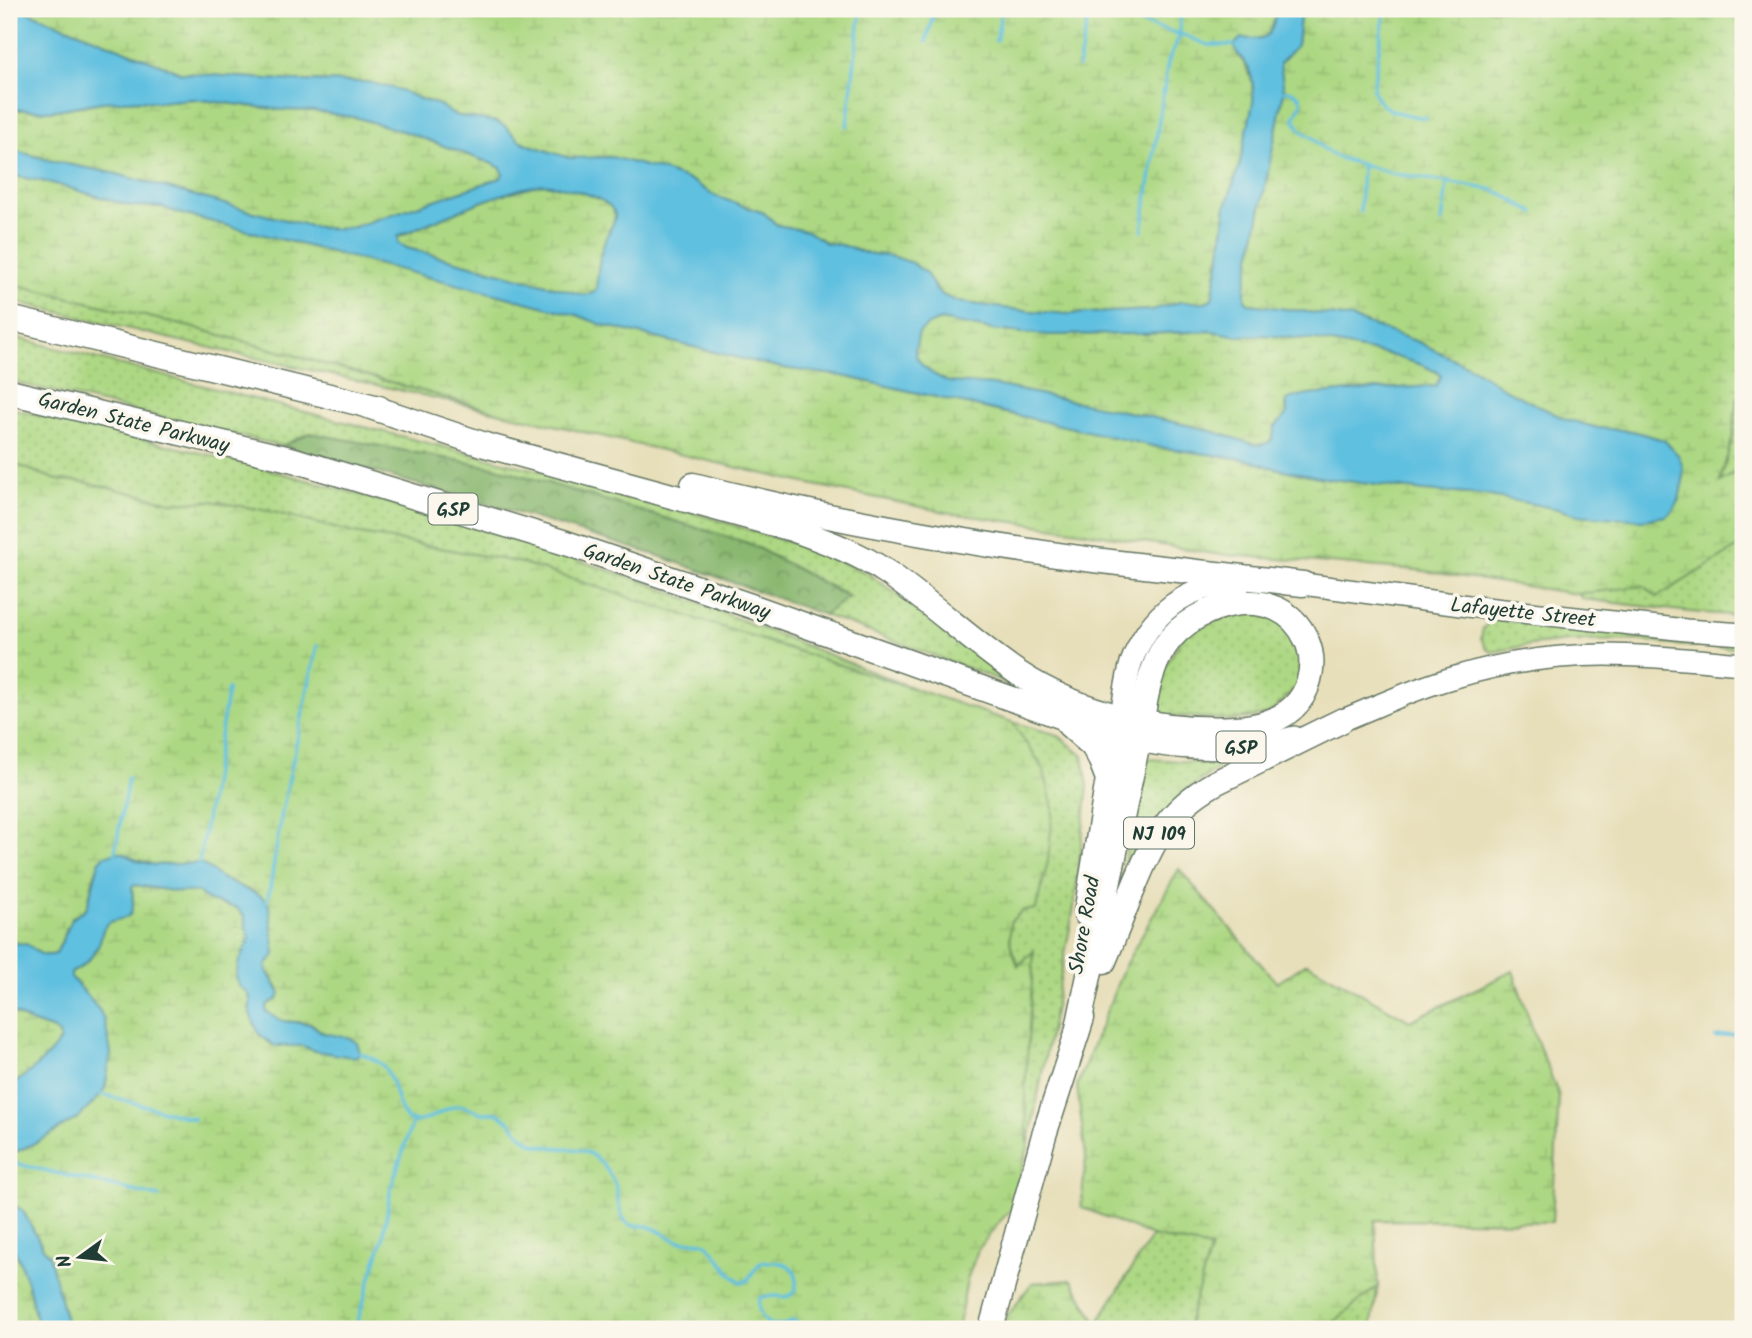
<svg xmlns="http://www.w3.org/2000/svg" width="1752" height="1338" viewBox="0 0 1752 1338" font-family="Kalam,sans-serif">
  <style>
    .grass { fill: url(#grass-dots); stroke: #668a5c; stroke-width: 2 }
    .forest { fill: url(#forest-crowns); stroke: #547a52; stroke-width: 2 }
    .wetland { fill: url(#wetland-marsh); stroke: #668a5c; stroke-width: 2 }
    .water { fill: #61c0e0; stroke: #407e8a; stroke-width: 2; fill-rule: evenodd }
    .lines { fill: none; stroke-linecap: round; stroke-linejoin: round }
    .stream { stroke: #61c0e0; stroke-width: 3.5 }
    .major-casing { stroke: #657663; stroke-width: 24 }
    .highway-casing { stroke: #657663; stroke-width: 27 }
    .major { stroke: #fff; stroke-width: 21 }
    .highway { stroke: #fff; stroke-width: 24 }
    .labels { text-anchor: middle; stroke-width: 7; stroke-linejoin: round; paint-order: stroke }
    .shield { fill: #fbf7ec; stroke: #61756b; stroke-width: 2 }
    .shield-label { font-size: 19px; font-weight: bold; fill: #1f3d34 }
    .street-label { font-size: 21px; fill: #1f3d34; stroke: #fbf7ec }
  </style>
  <defs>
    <pattern id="grass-dots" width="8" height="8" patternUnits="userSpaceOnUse" patternTransform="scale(1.75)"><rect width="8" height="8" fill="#add883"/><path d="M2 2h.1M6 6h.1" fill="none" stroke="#94ba72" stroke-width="1.8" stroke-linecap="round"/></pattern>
    <pattern id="forest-crowns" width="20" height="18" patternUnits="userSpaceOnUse" patternTransform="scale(1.75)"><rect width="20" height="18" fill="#8ab871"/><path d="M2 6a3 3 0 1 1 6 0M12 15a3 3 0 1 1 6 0" fill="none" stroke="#70975e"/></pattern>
    <pattern id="wetland-marsh" width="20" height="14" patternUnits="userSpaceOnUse" patternTransform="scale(1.75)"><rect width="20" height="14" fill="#add883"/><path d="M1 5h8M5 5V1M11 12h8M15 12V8" fill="none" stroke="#94ba72"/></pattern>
  </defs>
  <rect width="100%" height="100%" fill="#fbf7ec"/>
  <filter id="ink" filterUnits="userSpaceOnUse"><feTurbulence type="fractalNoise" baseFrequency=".0143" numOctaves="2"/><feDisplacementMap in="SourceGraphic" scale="14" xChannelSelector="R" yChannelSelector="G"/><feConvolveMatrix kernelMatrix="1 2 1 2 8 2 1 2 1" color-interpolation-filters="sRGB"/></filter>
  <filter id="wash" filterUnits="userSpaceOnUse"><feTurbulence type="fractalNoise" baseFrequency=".00686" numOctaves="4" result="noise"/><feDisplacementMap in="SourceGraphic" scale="28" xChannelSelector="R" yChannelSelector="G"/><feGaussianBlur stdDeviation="1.57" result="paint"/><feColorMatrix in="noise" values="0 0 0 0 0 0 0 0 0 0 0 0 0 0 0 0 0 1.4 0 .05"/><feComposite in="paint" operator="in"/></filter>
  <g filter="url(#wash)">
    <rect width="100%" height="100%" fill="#e7dfba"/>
    <g class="grass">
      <path d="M9 283 203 330 502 413 176 340 9 300Z"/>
      <path d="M9 336 364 427 640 496 801 546 867 573 1014 680 1013 685 824 615 848 596 748 543 497 468 310 433 282 446 9 381Z"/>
      <path d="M1737 397 1743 400V468L1720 483 1733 435Z"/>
      <path d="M9 408 252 465 462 523 642 581 918 690 522 563 390 539 353 533 269 511 210 501 175 503 84 482 57 480 9 462Z"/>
      <path d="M1743 544V616L1690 612 1583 599 1578 594 1645 585 1657 597Z"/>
      <path d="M1246 609 1287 624 1304 659 1301 683 1270 714 1234 720 1152 714 1160 675 1185 633Z"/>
      <path d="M1494 619 1743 643V648L1684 646 1638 640 1568 641 1531 645 1492 652 1486 648 1481 638 1483 628Z"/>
      <path d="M1012 722 1058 735 1083 756 1088 786 1074 907 1028 1147 1025 1088 1033 952 1018 966 1010 943V922L1022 911 1044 770Z"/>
      <path d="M1148 759 1224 764 1180 794 1117 901 1142 769Z"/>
      <path d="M1152 1236 1211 1248 1189 1321 1190 1329H1106L1097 1324Z"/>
      <path d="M1378 1286 1371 1329H1325Z"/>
    </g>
    <path class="forest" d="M310 433 497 468 748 543 849 597 824 615 659 556 485 503 282 446Z"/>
    <g class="wetland">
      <path d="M21 9H1276C1273 29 1270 46 1244 38L1237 54C1250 68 1255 83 1253 103L1239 167 1226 206 1220 252 1212 299 1205 302H1180L1151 310 1069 314 1018 310 958 302 942 295 932 284 929 278 895 257 866 253 841 245 826 243 819 238 777 225 764 213 715 196 692 181 664 171 599 157 577 159 569 158 527 144 519 140 506 127 497 122 459 116 450 113 440 105 368 82 295 81 182 73Z"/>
      <path d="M1301 9H1743V400L1737 398 1733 435 1720 482 1743 468V544L1657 597 1644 586 1577 594 1417 570 1215 554 1079 531 950 513 795 481 502 413 203 330 9 283V175L52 183 131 206 162 207 178 213 577 315 603 325 747 360 783 368 843 376 1157 447 1249 460 1274 468 1324 478 1424 491 1486 495 1558 509 1577 515 1643 520 1657 518 1664 440 1632 431 1598 428 1565 419 1504 389 1474 369 1418 342 1351 318 1250 304 1245 300V287L1284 91 1280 63 1297 45Z"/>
      <path d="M193 99 283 110 314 111 358 118 409 133 493 164 501 168 503 173 501 178 354 227 334 229 315 227 260 214 113 173 56 162 9 149V109L51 111 103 102 141 100 157 102Z"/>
      <path d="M543 184C559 186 614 196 615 216 615 223 609 230 607 236 599 253 598 271 596 290L593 293 584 295 407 248 397 243 398 237C445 217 492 194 543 184Z"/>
      <path d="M940 320 993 330 1046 335 1175 333 1211 331 1239 336 1262 335 1316 340 1387 354 1422 365 1437 372 1441 376 1436 386 1362 390 1298 396 1287 400 1286 407 1287 414 1275 427 1272 440 1266 444 1256 445 1205 429 1132 413 994 385 948 382 933 374 923 366 917 358 915 349 919 332 928 325Z"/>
      <path d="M9 462 57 480 84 482 175 503 210 501 269 511 353 533 390 539 522 563 918 690 1012 722 1044 770 1053 809 1048 861 1036 909 1022 911 1010 922V943L1018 966 1034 951 1025 1088 1028 1147 1011 1210 998 1223 978 1250 967 1280 958 1329H68L49 1255 43 1248 23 1211 9 1202V1155L37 1142 79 1117 96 1100 105 1088 111 1053 100 1011 71 977V973C84 966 93 958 99 944 102 937 101 928 108 923 115 919 123 920 130 915L133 905 132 886 139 885 148 888 198 892 221 905 237 908 244 916 249 940 237 971 239 986 248 993 251 1001 249 1008 259 1034 268 1042 275 1046H303L315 1051 329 1035 323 1033 311 1023 283 1021 272 1016 266 1011 267 1005 277 999 279 990 267 971 266 965 275 955 266 901C253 889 236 886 221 878 212 873 207 866 198 863L155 865 131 858 104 856C94 870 91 888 88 904L86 908 71 919 56 954C36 959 28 943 9 943Z"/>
      <path d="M1179 869 1277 983 1307 963 1410 1021 1513 971 1535 1036 1559 1096 1552 1222 1375 1220 1378 1286 1325 1329H1190L1189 1321 1211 1248 1152 1236 1081 1207 1086 1158 1077 1086 1124 967Z"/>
      <path d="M9 1011 31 1022 54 1030 59 1034 60 1039C55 1052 22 1080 9 1086Z"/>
      <path d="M9 1239C25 1266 32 1299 38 1329H9Z"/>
      <path d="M1072 1280 1097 1324 1106 1329H1004L1006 1318 1032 1283Z"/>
    </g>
    <g class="water">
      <path d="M9 9H21L182 73 295 81 368 82 400 90 422 100 440 105 450 113 459 116 497 122 506 127 519 140 527 144 569 158 612 157 664 171 692 181 715 196 764 213 777 225 807 231 826 243 841 245 865 253 895 257 912 263 926 273 936 290 942 295 958 302 1018 310 1069 314 1151 310 1180 302H1205L1212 299 1221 252 1226 206 1239 167 1253 103C1254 92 1253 73 1246 64 1241 57 1236 54 1234 45L1241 38C1269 41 1272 36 1276 9H1301L1297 45 1280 63 1284 91 1245 287V300L1250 304 1351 318 1418 342 1474 369 1504 389 1565 419 1598 428 1632 431 1664 440 1679 456 1683 468V481L1679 500 1673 510 1666 516 1643 520 1577 515 1558 509 1485 495 1424 491 1324 478 1274 468 1249 460 1157 447 843 376 783 368 747 360 603 325 577 315 178 213 162 207 131 206 52 183 9 175V149L56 162 113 173 261 214 315 227 334 229 354 227 501 178 503 173 501 168 493 164 409 133 358 118 314 111 283 110 193 99 157 102 141 100 102 102 51 111 9 109ZM543 184C559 186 614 196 615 216 615 223 609 230 607 236 599 253 598 271 596 290L593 293 584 295 407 248 398 243V236C445 217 493 193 543 184ZM940 320 993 330 1046 335 1141 334 1211 331 1239 336 1262 335 1316 340 1387 354 1422 365 1437 372 1441 376 1436 386 1362 390 1298 396 1287 400V414L1275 427 1272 440 1265 444 1256 445 1205 429 1132 413 994 385 948 382 933 374 923 366 917 358 915 349 919 332 928 325Z"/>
      <path d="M117 852 123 853 138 861 155 865 197 863 204 865 222 879 261 896 269 905 275 955 266 965 267 971 280 994 277 999 267 1005 266 1011 272 1016 283 1021 311 1024 323 1033 349 1038 357 1043 360 1052 357 1056 352 1057 315 1051 303 1046H275L259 1034 250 1014V998L248 993 239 986 236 977 239 961 249 940 244 916 237 908 209 901 198 892H179L135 885 132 886 133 905 130 915C123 920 115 919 108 923 101 928 102 937 99 944 93 958 84 966 71 973V977L100 1011 105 1022 111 1053 105 1088 96 1100 79 1117 37 1142 9 1155V1086C22 1080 55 1052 60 1039L59 1034 54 1030 31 1022 9 1011V943C15 943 22 942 28 945 40 952 38 958 56 954L72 919 86 908 88 904 99 862 104 856Z"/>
      <path d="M9 1202 23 1211 43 1248 49 1255 68 1329H38L30 1292 19 1259 9 1239Z"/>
    </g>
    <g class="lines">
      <g class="stream">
        <path d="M1093 9 1186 36 1208 45H1234"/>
        <path d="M1385 9 1373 89C1378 113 1406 115 1426 118"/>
        <path d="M996 41 1002 9"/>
        <path d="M926 42 935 9"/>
        <path d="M1078 67 1090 9"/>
        <path d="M1284 91H1292L1300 97 1301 104 1294 118 1300 129 1306 134 1312 137 1324 149 1336 157 1391 173 1494 190 1535 213"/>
        <path d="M847 126 861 9"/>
        <path d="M1360 212 1362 165"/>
        <path d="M1442 222 1447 183"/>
        <path d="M1142 231 1168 62 1180 35V20L1182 9"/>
        <path d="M115 852 128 778"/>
        <path d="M199 863 228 689"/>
        <path d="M267 901 270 888 282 812 317 646"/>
        <path d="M1716 1037 1743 1033"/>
        <path d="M360 1053C368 1057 379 1060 384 1067 397 1083 394 1106 408 1120 426 1126 440 1109 457 1106 467 1104 473 1112 483 1113 488 1113 493 1112 499 1114 513 1119 518 1138 535 1144 553 1151 581 1144 596 1158 604 1165 611 1175 615 1184 619 1196 617 1217 629 1224 635 1228 644 1224 650 1227 660 1230 669 1238 679 1241 687 1243 697 1239 705 1243 718 1251 723 1271 741 1282L747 1281C751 1276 755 1267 761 1263 764 1261 768 1262 772 1262 785 1262 799 1268 796 1284 796 1288 795 1291 792 1294 783 1301 772 1292 760 1298 756 1309 763 1325 776 1326 782 1327 788 1323 793 1321L796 1322 798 1329"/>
        <path d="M101 1094 194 1119"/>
        <path d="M9 1162 159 1197"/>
        <path d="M355 1329 383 1238 391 1187 413 1121"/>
      </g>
    </g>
  </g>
  <g filter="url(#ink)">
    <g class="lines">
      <defs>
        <g id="major">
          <path d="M1286 584H1303L1476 607 1686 630 1743 634"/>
          <path d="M1328 726C1370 710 1409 690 1452 678 1502 663 1553 655 1605 655 1651 655 1697 660 1743 664"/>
          <path d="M1122 737C1178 752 1238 753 1294 737"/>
          <path d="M1108 779C1112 758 1117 737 1121 716 1124 698 1126 680 1131 663 1149 614 1187 583 1240 584"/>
        </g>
        <g id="highway">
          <path d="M9 318 379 408"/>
          <path d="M9 392 294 460 566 543 751 606 1116 736"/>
          <path d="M362 404 485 445 792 529C825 541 859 553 888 573 933 604 973 643 1018 673 1080 714 1162 732 1235 728 1268 726 1300 715 1309 680 1313 666 1312 652 1306 639 1279 580 1195 601 1165 646 1147 673 1144 710 1138 742L1077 1033"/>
          <path d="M693 485C822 518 953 541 1086 559 1158 568 1230 575 1303 584"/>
          <path d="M1069 725 1093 746 1101 761 1108 779 1086 914"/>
          <path d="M1104 961C1114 937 1123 913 1133 889 1153 841 1167 810 1215 783L1341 721"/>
          <path d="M991 1329 1044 1135 1082 1018"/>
        </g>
      </defs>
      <use href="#major" class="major-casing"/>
      <use href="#highway" class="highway-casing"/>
      <use href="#major" class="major"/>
      <use href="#highway" class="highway"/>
    </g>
  </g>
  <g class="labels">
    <g class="shield">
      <rect x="428.5" y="493.5" width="49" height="31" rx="5"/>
      <rect x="1216.5" y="731.5" width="49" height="31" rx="5"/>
      <rect x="1124" y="817.5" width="70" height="31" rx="5"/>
    </g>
    <g class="shield-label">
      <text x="453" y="516">GSP</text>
      <text x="1241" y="754">GSP</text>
      <text x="1159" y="840">NJ 109</text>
    </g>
    <g class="street-label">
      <text transform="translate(134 422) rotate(14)" y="7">Garden State Parkway</text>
      <text transform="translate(677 581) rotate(19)" y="7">Garden State Parkway</text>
      <text transform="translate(1523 612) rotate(6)" y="7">Lafayette Street</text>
      <text transform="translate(1084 925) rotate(-80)" y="7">Shore Road</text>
    </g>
  </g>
  <rect width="1752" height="1338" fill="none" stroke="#fbf7ec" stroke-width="35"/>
  <g transform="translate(80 1257) rotate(255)" stroke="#fbf7ec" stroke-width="5" paint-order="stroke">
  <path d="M0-5L12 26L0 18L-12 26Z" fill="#1f3d34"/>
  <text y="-10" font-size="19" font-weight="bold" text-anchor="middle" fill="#1f3d34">N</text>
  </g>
</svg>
